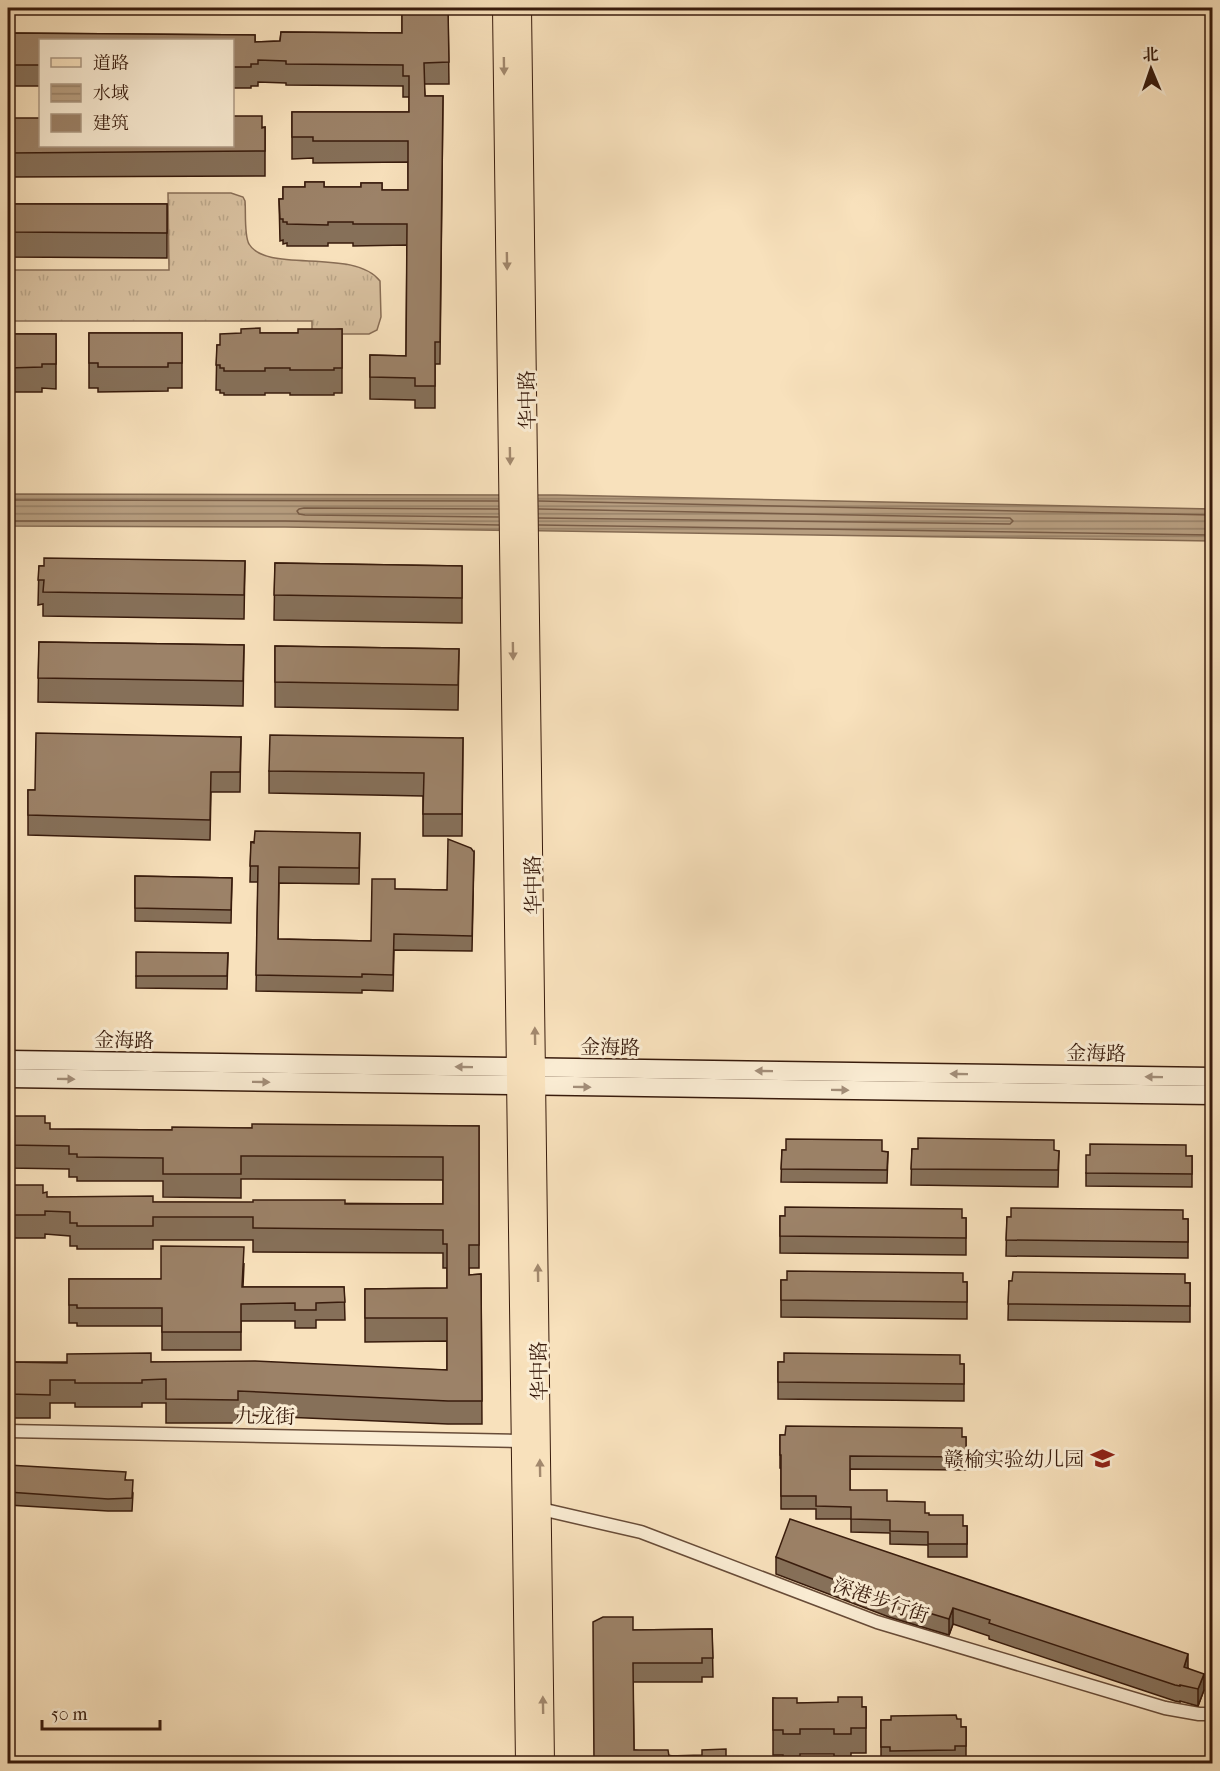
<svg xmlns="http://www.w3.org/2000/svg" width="1220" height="1771" viewBox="0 0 1220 1771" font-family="'IM FELL French Canon','Noto Serif SC',serif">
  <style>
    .grass { fill: url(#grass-tufts); stroke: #886d55; stroke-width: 1.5 }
    .water { fill: url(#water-rules); stroke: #846a52; stroke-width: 1.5 }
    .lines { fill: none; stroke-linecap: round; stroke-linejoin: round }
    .shore { stroke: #785c46; stroke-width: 1.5 }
    .minor-casing { stroke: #684c38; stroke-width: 15 }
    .secondary-casing { stroke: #381b0c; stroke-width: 21 }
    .primary-casing { stroke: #381b0c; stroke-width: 22 }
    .minor { stroke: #faecd3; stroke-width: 12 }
    .secondary { stroke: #faecd3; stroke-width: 18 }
    .primary { stroke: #f8e1bc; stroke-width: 20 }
    .wall { fill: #867059; stroke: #381b0c; stroke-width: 1.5 }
    .shaded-wall { fill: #6d5b49; stroke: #381b0c; stroke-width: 1.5 }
    .building { fill: #9c8268; stroke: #381b0c; stroke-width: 1.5 }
    .oneway { fill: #a2886d }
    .oneway2 { fill: #a38e79 }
    .labels { text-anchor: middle; stroke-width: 6; stroke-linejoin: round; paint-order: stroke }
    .street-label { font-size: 20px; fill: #381b0c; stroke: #faecd3 }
    .poi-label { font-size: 20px; fill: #381b0c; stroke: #faecd3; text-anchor: end }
  </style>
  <defs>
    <pattern id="grass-tufts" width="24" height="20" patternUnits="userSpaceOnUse" patternTransform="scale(1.5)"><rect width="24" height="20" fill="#d7bf9e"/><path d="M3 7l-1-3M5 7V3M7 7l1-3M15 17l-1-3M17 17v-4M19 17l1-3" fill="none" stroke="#b9a487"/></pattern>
    <pattern id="water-rules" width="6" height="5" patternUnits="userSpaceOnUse" patternTransform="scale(1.5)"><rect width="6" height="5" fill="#b79e80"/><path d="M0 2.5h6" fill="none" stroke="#968067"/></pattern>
  </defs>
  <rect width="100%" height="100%" fill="#f8e1bc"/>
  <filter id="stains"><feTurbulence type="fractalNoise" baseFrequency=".00333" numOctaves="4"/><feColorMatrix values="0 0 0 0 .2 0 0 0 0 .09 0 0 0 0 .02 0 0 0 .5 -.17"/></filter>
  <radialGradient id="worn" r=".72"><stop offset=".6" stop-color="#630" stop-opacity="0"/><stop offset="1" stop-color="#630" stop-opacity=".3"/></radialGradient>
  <path class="grass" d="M168 193H231L243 197 245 201C246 211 244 236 249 244 266 274 354 247 380 281L381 317 377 330 369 334H312V321H8V270H169Z"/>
  <path class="water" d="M8 494 557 495 1212 509V541L285 527 8 526Z"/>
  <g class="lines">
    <g class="shore">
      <path d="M8 500 498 501"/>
      <path d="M539 501 1212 515"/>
      <path d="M498 509 304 508 299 509 297 511 299 514 305 515 498 517"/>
      <path d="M539 509 1010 518 1013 521 1010 524 539 518"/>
      <path d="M8 521H285L499 525"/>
      <path d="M539 525 1212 535"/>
    </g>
    <defs>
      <g id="minor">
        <path d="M8 1431 522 1441"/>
        <path d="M541 1509 641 1532 877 1622 1165 1708 1199 1714H1212"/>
      </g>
      <g id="secondary">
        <path d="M8 1060 1212 1077"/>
        <path d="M8 1078 1212 1095"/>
      </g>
      <g id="primary">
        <path d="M503 8 526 1764"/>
        <path d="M521 8 544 1764"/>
      </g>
    </defs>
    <use href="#minor" class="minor-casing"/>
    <use href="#secondary" class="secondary-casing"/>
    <use href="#primary" class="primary-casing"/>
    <use href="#minor" class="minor"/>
    <use href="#secondary" class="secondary"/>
    <use href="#primary" class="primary"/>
  </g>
  <g class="wall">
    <path d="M8 8H240V9H237V12H135V8H97V11H8Z"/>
    <path d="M402 8H448L449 84H424L425 96H443L440 364H435V408H415V400L370 399V355L406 356 407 245 353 246V243H328V246H287V243L283 244V240L280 241 279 199H283V187H305V182H324V187H361V183H382V190H408V162L313 163V158L292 159V112H409V97H403V86L286 85V83L258 82V86H251V88H232V40H40V86H12V83H8V33L255 35V42L280 41 281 32 402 33Z"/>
    <path d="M8 118 40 146 265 127V176L8 177Z"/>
    <path d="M8 204H167V258L8 257Z"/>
    <path d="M342 329V393H334V395H290V393H265V395H224V393H220V390H216L217 345H220L260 333H298Z"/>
    <path d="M89 333H182V388H168V391L98 392V388H89Z"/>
    <path d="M8 334H56V389L42 388V392H8Z"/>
    <path d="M245 561 244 619 43 616V604L38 605 39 566Z"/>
    <path d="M275 563 462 566V623L274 620Z"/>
    <path d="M39 642 244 645 243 706 38 702Z"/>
    <path d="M275 646 459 649 458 710 275 707Z"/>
    <path d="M241 737 240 792H211L210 840 28 835V790H35Z"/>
    <path d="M463 738 462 836H423V796L269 793V771Z"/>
    <path d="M360 833 359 884 279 883 278 939 371 941 395 889 447 890 474 852 472 951 394 950 393 991 362 990V993L256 991 258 882H250L251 842Z"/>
    <path d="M135 876 232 878 231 923 135 921Z"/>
    <path d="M228 953 227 989 136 988V976Z"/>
    <path d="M8 1116 45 1123 50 1129 172 1130 252 1128 479 1126V1268H469V1275L481 1274 482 1424H448L238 1415V1423H166V1403H142V1407H75V1403H50V1418H8V1362H151L447 1370V1341L365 1342V1289L447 1288V1268H443V1253L253 1252V1240H153V1249H77V1246H70V1236L45 1234V1238H8V1185L43 1193 47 1197 153 1202 443 1204V1180L241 1179V1198L163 1197V1181H77V1177H69V1169L8 1168Z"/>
    <path d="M912 1149 1059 1151 1058 1187 911 1185Z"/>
    <path d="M782 1150 888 1152 887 1183 781 1182Z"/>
    <path d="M1192 1156V1187L1086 1186V1173Z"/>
    <rect x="1210" y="1179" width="2" height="44"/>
    <path d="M780 1216 966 1218V1255L780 1253Z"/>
    <path d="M1007 1217 1188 1219V1258L1006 1256Z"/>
    <path d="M244 1264 243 1287H344L345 1320H316V1328H295V1321H241V1350H162V1326H77V1323H69V1279H161Z"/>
    <path d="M781 1280 967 1282V1319L781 1317Z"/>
    <path d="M1009 1281 1190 1283V1322L1008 1320Z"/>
    <path d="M778 1362 964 1364V1401L778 1399Z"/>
    <path d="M1212 1414V1508H1211V1495Z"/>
    <path d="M780 1435 966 1437V1470L850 1469V1490L963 1526H967V1557H928V1545L890 1544V1533L851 1532V1519H816V1509H781V1468H780Z"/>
    <path d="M8 1465 126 1480 133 1493 132 1511H108L8 1505Z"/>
    <path d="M776 1557 1188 1668 1204 1690 1198 1706 1180 1701V1702L1175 1701 989 1639V1636L953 1624 949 1635 889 1617 776 1574Z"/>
    <path d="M712 1629 713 1677H702V1682H633L634 1750 726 1764H594L633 1630Z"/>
    <path d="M773 1698 797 1703 866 1707V1753H851V1758H834V1754H800V1759H783V1755H773Z"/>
    <path d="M957 1719 961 1727H966V1764H881V1720Z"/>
  </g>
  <g class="shaded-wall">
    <path d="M953 1608V1624L949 1635V1619Z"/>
    <path d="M1188 1654V1670L1184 1667Z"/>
    <path d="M1204 1674V1690L1198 1706V1689Z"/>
  </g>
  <g class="building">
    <path d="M402 8H448L449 62 424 63 425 96H443L440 342H435V386H415V378L370 377V355L406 356 407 224H353V222H328V225L287 224V222H283V219H280L279 199H283V187H305V182H324V187H361V183H382V190H408V141H313V137H292V112H409V76H403V65L286 64V61L258 60V64H251V67H232V40H40V65H12V61H8V33L255 35V42L280 41 281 32 402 33Z"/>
    <path d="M232 116H262V128L265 127V151L8 153V118H40V146H232Z"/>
    <path d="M8 204H167V233L8 232Z"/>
    <path d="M260 328V333H298V329H342V368H334V370H290V368H265V371H224V368H220V365H216L217 345H220V334L241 333V329Z"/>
    <path d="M89 333H182V363H168V367H98V363H89Z"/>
    <path d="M8 334H56V364H42V367L8 368Z"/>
    <path d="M44 558 245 561 244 595 43 592 44 580H38L39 566H44Z"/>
    <path d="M275 563 462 566V598L274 595Z"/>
    <path d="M39 642 244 645 243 681 38 678Z"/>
    <path d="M275 646 459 649 458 685 275 682Z"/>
    <path d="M36 733 241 737 240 772H211L210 820 28 815V790H35Z"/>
    <path d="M270 735 463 738 462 814H423L424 773 269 771Z"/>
    <path d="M255 831 360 833 359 868 279 867 278 939 371 941 372 879H395V889L447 890 448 839 471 848 474 852 472 936 394 934 393 975 362 974V977L256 975 258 866H250L251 842 254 843Z"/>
    <path d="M135 876 232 878 231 910 135 908Z"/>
    <path d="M136 952 228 953 227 976H136Z"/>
    <path d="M8 1116H45V1123H50V1129L172 1130V1127L252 1128V1124L479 1126V1245H469V1275L481 1274 482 1401H448L238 1391V1400L166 1399V1379L142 1380V1383H75V1380H50V1395L8 1394V1362L67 1363V1354L151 1353V1362L255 1361 447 1370V1318H365V1289L447 1288V1244H443V1230L253 1228V1217H153V1226H77V1223H70V1212L45 1211V1215H8V1185H43V1193L47 1192V1197L153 1196V1202H253V1200H345V1204H443V1157L241 1156V1174H163V1158L77 1157V1154H69V1146L8 1145Z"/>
    <path d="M918 1138 1054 1140V1150L1059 1151 1058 1170 911 1169 912 1149H918Z"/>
    <path d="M786 1139 882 1140V1151L888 1152 887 1170 781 1169 782 1150H786Z"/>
    <path d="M1090 1144 1186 1145V1156H1192V1174L1086 1173V1155H1090Z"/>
    <rect x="1210" y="1179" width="2" height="30"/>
    <path d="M785 1207 962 1209V1218H966V1238L780 1236V1216H785Z"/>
    <path d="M1011 1208 1183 1210V1219H1188V1242L1006 1240 1007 1217H1011Z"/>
    <path d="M161 1246 244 1247 242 1287H344L345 1302 316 1303V1310H295V1303L241 1304V1332H162V1308H77V1305H69V1279H161Z"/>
    <path d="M787 1271 963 1273V1282H967V1302L781 1300V1280H787Z"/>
    <path d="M1013 1272 1185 1274V1283H1190V1306L1008 1304 1009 1281H1012Z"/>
    <path d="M784 1353 960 1355V1364H964V1384L778 1382V1362H784Z"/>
    <path d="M1212 1414V1495H1211Z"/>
    <path d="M786 1426 962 1428V1437H966V1457L850 1456V1490H887V1501L925 1502V1513H929V1515H963V1526H967V1544H928V1532L890 1531V1520L851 1519V1507L816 1506V1496H781V1455H780V1435H785Z"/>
    <path d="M8 1465 126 1472 125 1480H133L132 1498 108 1499 8 1492Z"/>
    <path d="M790 1519 1188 1654 1184 1667 1204 1674 1198 1689 1180 1685V1686L1175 1685 989 1623 990 1620 953 1608 949 1619 889 1601 776 1557Z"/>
    <path d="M603 1617H633V1630L712 1629 713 1658H702V1663H633L634 1750H668L669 1756 702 1755V1750L726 1749V1764H594L593 1622Z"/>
    <path d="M838 1697H862V1707H866V1728H851V1734H834V1729H800V1734H783V1730H773V1698H797V1703L838 1702Z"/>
    <path d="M956 1715 957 1719H961V1727H966V1746H955V1750L890 1751V1747H881V1720H891V1716Z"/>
  </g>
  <defs><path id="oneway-solid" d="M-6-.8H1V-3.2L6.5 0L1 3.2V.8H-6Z" transform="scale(1.5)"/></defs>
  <g class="oneway">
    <use href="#oneway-solid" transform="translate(504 66) rotate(89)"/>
    <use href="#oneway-solid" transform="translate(507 261) rotate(89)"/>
    <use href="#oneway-solid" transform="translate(510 456) rotate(89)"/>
    <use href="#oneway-solid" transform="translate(513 651) rotate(89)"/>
    <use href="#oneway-solid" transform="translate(535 1036) rotate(-91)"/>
    <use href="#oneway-solid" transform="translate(538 1273) rotate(-91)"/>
    <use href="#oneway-solid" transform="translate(540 1468) rotate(-91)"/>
    <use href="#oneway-solid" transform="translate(543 1705) rotate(-91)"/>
  </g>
  <g class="oneway2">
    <use href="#oneway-solid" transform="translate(464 1067) rotate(-179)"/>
    <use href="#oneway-solid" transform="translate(764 1071) rotate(-179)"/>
    <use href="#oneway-solid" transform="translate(959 1074) rotate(-179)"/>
    <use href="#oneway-solid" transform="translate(1154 1077) rotate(-179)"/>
    <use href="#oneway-solid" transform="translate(66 1079) rotate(1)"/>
    <use href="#oneway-solid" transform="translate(261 1082) rotate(1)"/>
    <use href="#oneway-solid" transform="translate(582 1087) rotate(1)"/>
    <use href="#oneway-solid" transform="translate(840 1090) rotate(1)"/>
  </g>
  <defs>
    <symbol id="school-bare" viewBox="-9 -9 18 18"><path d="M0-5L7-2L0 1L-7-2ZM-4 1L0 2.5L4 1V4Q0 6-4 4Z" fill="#8f2418" stroke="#faecd3" stroke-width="2.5" paint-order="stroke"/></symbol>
  </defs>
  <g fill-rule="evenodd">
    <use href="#school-bare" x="1086" y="1442" width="33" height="33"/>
  </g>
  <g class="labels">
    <g class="street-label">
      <text transform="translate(527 400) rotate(-91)" y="7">华中路</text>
      <text transform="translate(533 885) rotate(-91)" y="7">华中路</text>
      <text transform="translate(124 1040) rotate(1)" y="7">金海路</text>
      <text transform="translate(610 1047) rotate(1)" y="7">金海路</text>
      <text transform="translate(1096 1053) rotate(1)" y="7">金海路</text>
      <text transform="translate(539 1371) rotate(-91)" y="7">华中路</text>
      <text transform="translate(265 1416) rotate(1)" y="7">九龙街</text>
      <text transform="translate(881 1600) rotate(19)" y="7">深港步行街</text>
    </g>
    <g class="poi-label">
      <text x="1084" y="1466">赣榆实验幼儿园</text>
    </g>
  </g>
  <rect width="1220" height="1771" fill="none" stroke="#f8e1bc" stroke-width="30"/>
  <rect x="9" y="9" width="1202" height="1753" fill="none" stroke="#381b0c" stroke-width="3"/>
  <rect x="15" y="15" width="1190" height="1741" fill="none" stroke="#381b0c" stroke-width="1.5"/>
  <rect x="39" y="39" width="195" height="108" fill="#faecd3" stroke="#ac9883" stroke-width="1.5"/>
  <rect x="51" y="58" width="30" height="9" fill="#f8e1bc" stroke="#ac9883" stroke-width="1.5"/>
  <text x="93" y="69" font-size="18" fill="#381b0c">道路</text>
  <rect x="51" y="84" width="30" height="18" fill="url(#water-rules)" stroke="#ac9883" stroke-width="1.5"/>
  <text x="93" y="99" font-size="18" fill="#381b0c">水域</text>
  <rect x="51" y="114" width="30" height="18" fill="#9c8268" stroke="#ac9883" stroke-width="1.5"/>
  <text x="93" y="129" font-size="18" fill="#381b0c">建筑</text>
  <g transform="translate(1151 69) rotate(358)" stroke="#faecd3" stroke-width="4.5" paint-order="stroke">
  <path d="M0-4.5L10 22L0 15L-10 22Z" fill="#381b0c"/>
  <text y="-9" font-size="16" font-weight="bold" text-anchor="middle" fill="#381b0c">北</text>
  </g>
  <path d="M42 1720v9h118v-9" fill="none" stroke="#381b0c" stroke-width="3"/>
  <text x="51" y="1720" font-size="18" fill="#381b0c" stroke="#faecd3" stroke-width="4.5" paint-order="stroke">50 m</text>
  <rect width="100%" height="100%" filter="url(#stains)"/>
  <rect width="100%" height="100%" fill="url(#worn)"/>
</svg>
